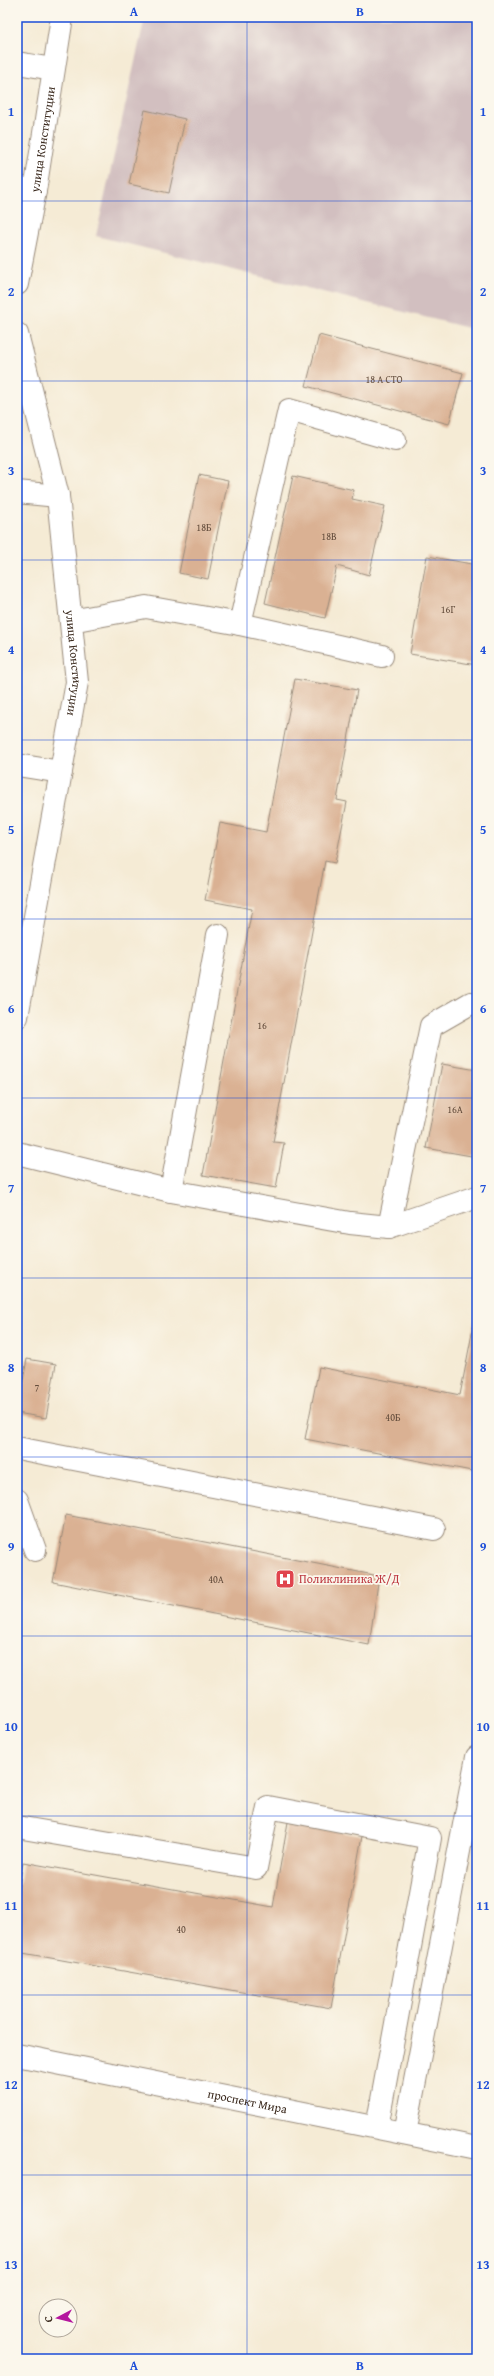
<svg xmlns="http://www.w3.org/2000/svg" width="494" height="2376" viewBox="0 0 494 2376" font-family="'Gentium Book Plus',serif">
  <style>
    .industrial { fill: #d2bfc0 }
    .building { fill: #dab193 }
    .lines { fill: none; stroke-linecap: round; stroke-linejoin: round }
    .minor-casing { stroke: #988a7a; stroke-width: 24 }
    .major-casing { stroke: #988a7a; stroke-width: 24 }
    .minor { stroke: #fff; stroke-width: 22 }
    .major { stroke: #fff; stroke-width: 22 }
    .grid { fill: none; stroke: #1d4ed8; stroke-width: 1; stroke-opacity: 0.55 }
    .labels { text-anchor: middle; stroke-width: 3.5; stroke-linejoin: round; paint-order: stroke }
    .number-label { font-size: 10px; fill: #634c3b }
    .street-label { font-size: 12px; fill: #3b2a1e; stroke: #fbf7ec }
    .health-label { font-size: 12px; fill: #be3a42; stroke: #fbf7ec; text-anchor: start }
    .neatline { fill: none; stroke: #1d4ed8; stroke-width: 1.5 }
    .grid-label { font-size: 13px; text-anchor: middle; font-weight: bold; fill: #1d4ed8 }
  </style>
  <rect width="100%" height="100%" fill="#fbf7ec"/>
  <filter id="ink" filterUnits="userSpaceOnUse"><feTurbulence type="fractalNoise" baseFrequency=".025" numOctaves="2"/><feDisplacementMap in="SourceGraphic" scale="8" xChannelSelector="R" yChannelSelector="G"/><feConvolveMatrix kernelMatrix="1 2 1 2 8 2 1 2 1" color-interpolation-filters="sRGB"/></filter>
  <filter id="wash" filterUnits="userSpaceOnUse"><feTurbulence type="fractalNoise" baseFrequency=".012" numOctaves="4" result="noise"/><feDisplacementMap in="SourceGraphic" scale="16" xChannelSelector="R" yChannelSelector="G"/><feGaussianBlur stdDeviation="0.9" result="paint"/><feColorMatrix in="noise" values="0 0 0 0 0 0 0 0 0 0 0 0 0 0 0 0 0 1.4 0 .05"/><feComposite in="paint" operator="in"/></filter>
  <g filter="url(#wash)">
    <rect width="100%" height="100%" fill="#f5ebd5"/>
    <path class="industrial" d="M145 17H477V330L96 236Z"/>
    <g id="blocks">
      <g class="building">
        <path d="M145 110 185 119 169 193 129 184Z"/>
        <path d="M319 335 463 373 449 424 306 386Z"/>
        <path d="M199 475 228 481 208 579 179 573Z"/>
        <path d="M293 476 354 490 352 499 385 506 369 575 337 566 325 618 265 603Z"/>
        <path d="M427 556 477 565V665L410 654Z"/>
        <path d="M295 679 357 690 337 800 347 802 335 863 325 861 273 1142 284 1143 276 1188 203 1175 252 909 205 900 220 823 266 832Z"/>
        <path d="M442 1064 477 1070V1157L426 1148Z"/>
        <path d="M475 1318H477V1472L305 1439 319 1367 460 1395Z"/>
        <path d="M27 1359 56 1364 46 1418 17 1413Z"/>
        <path d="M66 1515 379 1576 369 1645 53 1582Z"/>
        <path d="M288 1822 362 1836 331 2008 17 1952V1897L23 1862 273 1907Z"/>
      </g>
    </g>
  </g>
  <g filter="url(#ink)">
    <use href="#blocks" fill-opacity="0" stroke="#988a7a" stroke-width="1"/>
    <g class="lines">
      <defs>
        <g id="minor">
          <path d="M17 63 53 69"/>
          <path d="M17 187 35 191"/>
          <path d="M17 492 58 496"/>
          <path d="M71 621 146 607 240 624 289 410 395 440"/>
          <path d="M240 624 382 656"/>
          <path d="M17 765 61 772"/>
          <path d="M17 1153 171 1191 350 1223 389 1227 477 1197"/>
          <path d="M171 1191 218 935"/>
          <path d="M389 1227 431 1026 471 1003 477 1004"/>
          <path d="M17 1448 434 1529"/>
          <path d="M17 1500 35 1550"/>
          <path d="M17 1827 256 1868 268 1807 430 1838 377 2127"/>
          <path id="s1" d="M17 2055 477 2148"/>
          <path d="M405 2133 477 1757"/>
        </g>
        <g id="major">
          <path id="s2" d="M17 284 35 191 62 17"/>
          <path id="s3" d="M17 334 58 496 77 682 17 1017"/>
        </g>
      </defs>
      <use href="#minor" class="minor-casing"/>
      <use href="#major" class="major-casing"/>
      <use href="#minor" class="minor"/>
      <use href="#major" class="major"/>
    </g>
  </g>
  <path class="grid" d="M247 17V2359M17 201H477M17 381H477M17 560H477M17 740H477M17 919H477M17 1098H477M17 1278H477M17 1457H477M17 1636H477M17 1816H477M17 1995H477M17 2175H477"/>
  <defs>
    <symbol id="hospital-square" viewBox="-11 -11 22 22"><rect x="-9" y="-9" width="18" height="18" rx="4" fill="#e0444e" stroke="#fbf7ec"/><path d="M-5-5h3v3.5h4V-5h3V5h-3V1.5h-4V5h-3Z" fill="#fff"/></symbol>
  </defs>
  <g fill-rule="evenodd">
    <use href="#hospital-square" x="274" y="1568" width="22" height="22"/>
  </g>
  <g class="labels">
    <g class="number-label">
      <text x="384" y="383">18 А СТО</text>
      <text x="204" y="531">18Б</text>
      <text x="329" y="540">18В</text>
      <text x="448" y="613">16Г</text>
      <text x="262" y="1029">16</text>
      <text x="455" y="1113">16А</text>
      <text x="37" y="1391">7</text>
      <text x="393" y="1421">40Б</text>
      <text x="216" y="1583">40А</text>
      <text x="181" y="1933">40</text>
    </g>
    <g class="street-label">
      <text dy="4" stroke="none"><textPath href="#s2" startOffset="147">улица Конституции</textPath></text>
      <text dy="4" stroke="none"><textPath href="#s3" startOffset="335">улица Конституции</textPath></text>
      <text dy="4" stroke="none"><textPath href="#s1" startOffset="235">проспект Мира</textPath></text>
    </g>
    <g class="health-label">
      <text x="299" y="1583">Поликлиника Ж/Д</text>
    </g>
  </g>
  <rect width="494" height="2376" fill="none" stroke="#fbf7ec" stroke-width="44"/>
  <g transform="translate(58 2318) rotate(263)"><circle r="19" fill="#fbf7ec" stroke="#aea59a"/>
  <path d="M0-3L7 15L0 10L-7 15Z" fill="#b5179e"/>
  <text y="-6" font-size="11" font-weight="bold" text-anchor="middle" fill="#3b2a1e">С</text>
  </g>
  <rect x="22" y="22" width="450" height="2332" class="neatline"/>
  <g class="grid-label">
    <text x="134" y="16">A</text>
    <text x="360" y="16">B</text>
    <text x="11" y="116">1</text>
    <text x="483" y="116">1</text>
    <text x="11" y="296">2</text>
    <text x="483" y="296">2</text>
    <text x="11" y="475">3</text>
    <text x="483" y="475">3</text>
    <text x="11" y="654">4</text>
    <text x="483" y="654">4</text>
    <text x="11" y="834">5</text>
    <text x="483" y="834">5</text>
    <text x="11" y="1013">6</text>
    <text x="483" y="1013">6</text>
    <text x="11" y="1193">7</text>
    <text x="483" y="1193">7</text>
    <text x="11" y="1372">8</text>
    <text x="483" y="1372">8</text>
    <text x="11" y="1551">9</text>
    <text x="483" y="1551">9</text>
    <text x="11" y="1731">10</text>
    <text x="483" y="1731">10</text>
    <text x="11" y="1910">11</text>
    <text x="483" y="1910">11</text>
    <text x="11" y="2089">12</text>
    <text x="483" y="2089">12</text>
    <text x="11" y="2269">13</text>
    <text x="483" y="2269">13</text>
    <text x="134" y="2370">A</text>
    <text x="360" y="2370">B</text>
  </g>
</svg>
